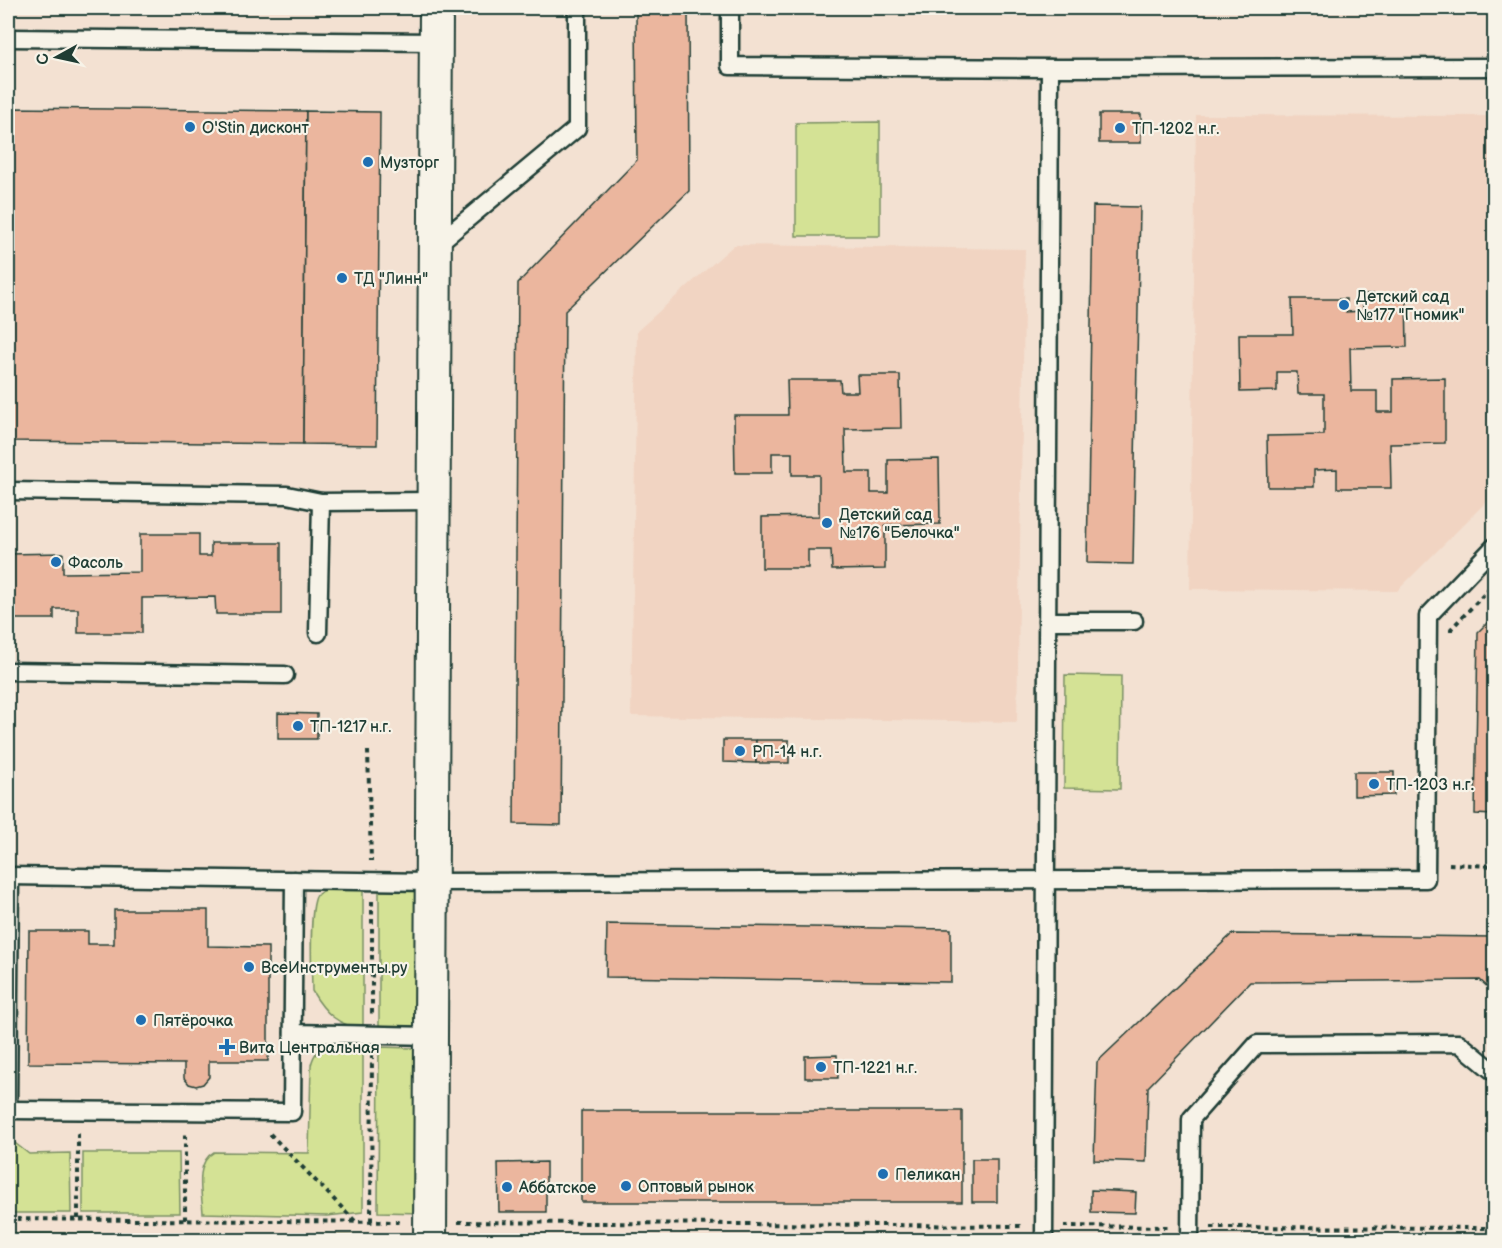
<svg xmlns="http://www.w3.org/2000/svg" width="1502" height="1248" viewBox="0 0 1502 1248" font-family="'Balsamiq Sans',sans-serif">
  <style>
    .built { fill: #f1d4c2 }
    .green { fill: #d4e295; stroke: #7a9064; stroke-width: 1.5 }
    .building { fill: #ebb69e; stroke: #1f3d34; stroke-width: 1.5 }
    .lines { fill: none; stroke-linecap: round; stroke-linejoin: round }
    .service-casing { stroke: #1f3d34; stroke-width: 21 }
    .minor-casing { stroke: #1f3d34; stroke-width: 36 }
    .path { stroke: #1f3d34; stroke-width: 4; stroke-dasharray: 4.5 4.5; stroke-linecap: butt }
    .service { stroke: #f7f3e8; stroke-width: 16 }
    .minor { stroke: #f7f3e8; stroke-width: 32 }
    .poi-dot { fill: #1f6fb2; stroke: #f7f3e8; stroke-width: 2 }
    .labels { text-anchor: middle; stroke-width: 4.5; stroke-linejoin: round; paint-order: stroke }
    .poi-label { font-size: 16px; fill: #1f3d34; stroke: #f7f3e8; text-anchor: start }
  </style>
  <rect width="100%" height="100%" fill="#f3e1d2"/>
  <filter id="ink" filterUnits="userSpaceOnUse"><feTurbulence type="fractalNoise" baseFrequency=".0167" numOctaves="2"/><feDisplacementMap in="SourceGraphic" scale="12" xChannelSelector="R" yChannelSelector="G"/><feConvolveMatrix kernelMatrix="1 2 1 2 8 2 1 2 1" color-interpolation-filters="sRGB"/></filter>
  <g filter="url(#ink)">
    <g class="built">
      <path d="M1196 115 1494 116V494L1397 591 1190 589Z"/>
      <path d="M734 245 1025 249 1017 722 631 716 637 331Z"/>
    </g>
    <g class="green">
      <path d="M880 122V236H796V123Z"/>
      <path d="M1065 675 1121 676 1120 789 1064 788Z"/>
      <path d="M379 888H419V1024L407 1029 379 1028Z"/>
      <path d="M363 889V1028C338 1026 325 1013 312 991 312 975 308 903 318 894 327 886 351 889 363 889Z"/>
      <path d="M331 1045 363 1046V1212L327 1216 203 1213C202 1194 194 1163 214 1152L309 1153 311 1065C314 1053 319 1048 331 1045Z"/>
      <path d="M379 1047 413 1048 418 1051 423 1213 378 1212Z"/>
      <path d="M11 1140 29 1154 70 1153 71 1213H8V1143Z"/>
      <path d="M83 1153H179L180 1213H83Z"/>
      <path d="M8 1233 421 1236 420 1240H8Z"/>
    </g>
    <g class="building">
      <path d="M636 8H688L689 191 565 311 561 825 514 824 518 283 637 160Z"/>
      <path d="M772 8H1091V9H771Z"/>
      <path d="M1127 8H1446V10L1127 9Z"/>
      <path d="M8 108 306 111 303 444 8 441Z"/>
      <path d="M306 111 380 112 377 445 303 444Z"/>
      <rect x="1099" y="114" width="42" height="29"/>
      <path d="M1093 206 1140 207 1133 564 1087 563Z"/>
      <path d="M1363 294H1406L1407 347 1350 348 1351 391H1377V412H1393V379L1445 378V443L1390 444 1391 488H1337V469L1314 470V487H1268L1267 436 1324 435V394H1298L1297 372H1277V391L1240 392 1239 334H1293L1292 299H1346V312L1363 311Z"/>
      <path d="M857 375H900L901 428 845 429 846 472H871V493H888V460L939 459 940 524 885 525V569L832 570 831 550H808V568H762V517L819 516V475H792V453H772V473H735L734 415H788L787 380H840L841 392H858Z"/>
      <path d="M140 534H199V556H211V543H281V614H216L215 597 142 598V633H78V609H54V619H8V554L63 553V573L140 572Z"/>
      <path d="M1494 616V815L1475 814 1478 632Z"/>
      <path d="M278 713 317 714V739H278Z"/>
      <path d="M723 740H756V763L723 762Z"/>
      <rect x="756" y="740" width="33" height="23"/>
      <path d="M1354 772H1394V795L1354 796Z"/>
      <path d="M8 810H11L10 848H8Z"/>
      <path d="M114 910H208V946L268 947V1061H209V1077L203 1084 196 1086 189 1084 184 1078V1064L28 1063 29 931H88V944H114Z"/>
      <path d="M607 924 951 929V982L606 977Z"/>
      <path d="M1232 934 1494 937V993L1480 980 1250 982 1148 1087 1146 1162 1094 1160 1097 1062Z"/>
      <path d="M837 1055 838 1078H805V1056Z"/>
      <rect x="581" y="1111" width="381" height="91"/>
      <rect x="972" y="1159" width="25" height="43"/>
      <path d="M546 1162V1212H499L498 1163Z"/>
      <path d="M1091 1190 1136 1192 1135 1213 1091 1212Z"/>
    </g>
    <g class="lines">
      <defs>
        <g id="service">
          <path d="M730 8V66L1061 68 1494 67"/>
          <path d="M8 38 436 42"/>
          <path d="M435 246 577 128V8"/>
          <path d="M8 491 287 495 321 502"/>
          <path d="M1047 621H1134"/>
          <path d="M318 633 321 502 433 501"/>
          <path d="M8 671 285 675"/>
          <path d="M8 876 431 882 1426 879 1428 616 1494 547"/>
          <path d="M293 1033 431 1036"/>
          <path d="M8 1110 292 1112 294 880"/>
          <path d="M8 1110 10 876"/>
          <path d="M1044 1240 1050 68"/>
          <path d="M1190 1240 1191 1119 1257 1044 1459 1043 1494 1072"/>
        </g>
        <path id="minor" d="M430 1240 436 8"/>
      </defs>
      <use href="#service" class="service-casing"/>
      <use href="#minor" class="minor-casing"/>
      <g class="path">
        <path d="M1451 631V629L1494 584"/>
        <path d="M368 751 371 861"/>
        <path d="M1449 864 1494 866"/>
        <path d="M372 901V1014"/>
        <path d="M270 1134 355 1221"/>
        <path d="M8 1219 403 1222"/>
        <path d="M78 1219V1131"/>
        <path d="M185 1220V1132"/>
        <path d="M371 1221 372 1054"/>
        <path d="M458 1222 1024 1226"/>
        <path d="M1064 1226 1171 1227"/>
        <path d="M1211 1227 1494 1228"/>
      </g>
      <use href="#service" class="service"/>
      <use href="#minor" class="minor"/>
    </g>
  </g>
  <g class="poi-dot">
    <circle cx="190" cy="127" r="6"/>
    <circle cx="1120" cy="128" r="6"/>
    <circle cx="368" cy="162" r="6"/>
    <circle cx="342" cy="278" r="6"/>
    <circle cx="1344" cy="305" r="6"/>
    <circle cx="827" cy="523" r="6"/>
    <circle cx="56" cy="562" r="6"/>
    <circle cx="298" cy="726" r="6"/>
    <circle cx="740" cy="751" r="6"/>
    <circle cx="1374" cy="784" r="6"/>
    <circle cx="249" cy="967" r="6"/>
    <circle cx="141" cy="1020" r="6"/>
    <path d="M224 1038h6v6h6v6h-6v6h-6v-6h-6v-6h6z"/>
    <circle cx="821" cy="1067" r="6"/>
    <circle cx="883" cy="1174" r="6"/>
    <circle cx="626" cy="1186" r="6"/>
    <circle cx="507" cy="1187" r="6"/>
  </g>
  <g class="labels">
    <g class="poi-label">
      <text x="202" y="133">O'Stin дисконт</text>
      <text x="1132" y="134">ТП-1202 н.г.</text>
      <text x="380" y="168">Музторг</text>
      <text x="354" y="284">ТД "Линн"</text>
      <text x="1356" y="302">Детский сад<tspan x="1356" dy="18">№177 "Гномик"</tspan></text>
      <text x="839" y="520">Детский сад<tspan x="839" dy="18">№176 "Белочка"</tspan></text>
      <text x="68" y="568">Фасоль</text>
      <text x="310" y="732">ТП-1217 н.г.</text>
      <text x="752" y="757">РП-14 н.г.</text>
      <text x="1386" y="790">ТП-1203 н.г.</text>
      <text x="261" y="973">ВсеИнструменты.ру</text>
      <text x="153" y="1026">Пятёрочка</text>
      <text x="239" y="1053">Вита Центральная</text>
      <text x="833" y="1073">ТП-1221 н.г.</text>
      <text x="895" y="1180">Пеликан</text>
      <text x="638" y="1192">Оптовый рынок</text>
      <text x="519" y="1193">Аббатское</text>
    </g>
  </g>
  <rect width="1502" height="1248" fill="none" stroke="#f7f3e8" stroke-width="30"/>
  <rect x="15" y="15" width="1472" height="1218" fill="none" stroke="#1f3d34" stroke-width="2" filter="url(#ink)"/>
  <g transform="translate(57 57) rotate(262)" stroke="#f7f3e8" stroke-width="4.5" paint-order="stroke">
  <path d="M0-4.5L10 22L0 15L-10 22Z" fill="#1f3d34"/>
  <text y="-9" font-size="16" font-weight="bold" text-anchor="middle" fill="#1f3d34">С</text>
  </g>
</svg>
